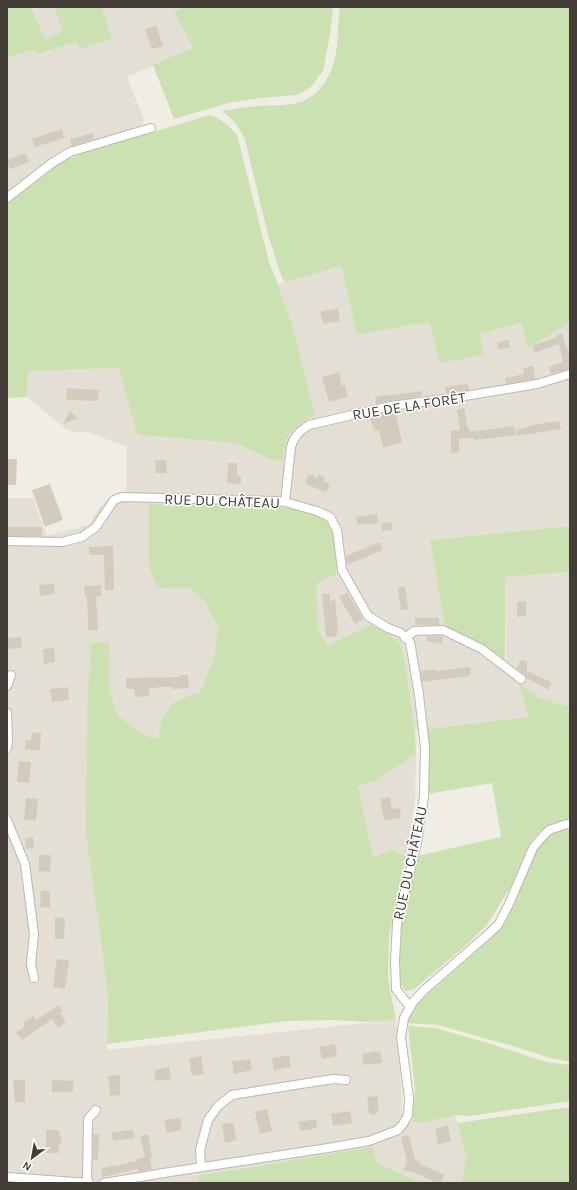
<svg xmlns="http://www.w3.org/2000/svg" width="577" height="1190" viewBox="0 0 577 1190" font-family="Karla,sans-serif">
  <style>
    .residential { fill: #e4dfd4 }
    .green { fill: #cce1b2 }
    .building { fill: #d4cbbf }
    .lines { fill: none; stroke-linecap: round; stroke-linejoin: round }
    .minor-casing { stroke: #beb7ac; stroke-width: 10 }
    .minor { stroke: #fff; stroke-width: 8 }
    .labels { text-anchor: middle; stroke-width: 3; stroke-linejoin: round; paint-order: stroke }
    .street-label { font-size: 15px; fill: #423d36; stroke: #fff }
  </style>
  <rect width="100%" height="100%" fill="#f0ede5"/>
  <g class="residential">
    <path d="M31 7H54L63 31 46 40Z"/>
    <path d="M102 7H184L174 11 194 48 127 77 144 120 141 127 61 151 7 192V58L32 50 38 54 77 41 81 48 112 38Z"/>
    <path d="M341 266 357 335 429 322 480 334 522 323 527 347 570 323V526L430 540 480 645 506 661 505 577 570 572 569 707 539 698 520 684 528 717 415 730 403 651 372 625 327 645 318 629 317 583 175 588 189 587 205 602 218 628 214 657 200 692 191 696 162 719 158 737 151 738 133 727 118 715 110 692 109 676 99 642 91 645 87 704 98 919 108 999 107 1050 396 1020 401 1084 402 1112 412 1122H426L455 1115 466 1158 461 1183H424L394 1171 377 1162 372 1147 198 1176V1183H7V498H33L47 536 89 525 99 508 108 499 115 495 126 493 127 447 88 432 78 433 66 429 27 397 28 371 119 368 137 435 236 443 274 461 284 446 290 433 298 424 315 415 294 331 277 284Z"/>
    <path d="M416 755 415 801 406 857 393 849 373 857 358 786 377 781 378 778Z"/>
  </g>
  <g class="green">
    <path d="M7 7H31L46 40 63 31 54 7H102L112 38 80 49 76 42 38 54 32 50 7 58Z"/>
    <path d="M184 7H333L330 35 323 71 311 87 297 95 260 98 228 103 174 119 153 65 193 48 174 11Z"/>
    <path d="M340 7H570V323L527 348 522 323 480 334 484 355 440 363 429 322 357 335 341 266 285 282 282 278 268 235 245 140C239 127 234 120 222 111 234 109 246 107 258 106 269 105 281 106 292 104 315 101 328 82 334 62 339 44 337 25 340 7Z"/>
    <path d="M209 115C222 119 228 125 237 135L269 262 277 282 294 331 315 415C292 427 285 433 283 460L274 461 236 443 137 435 119 368 28 371 27 397 7 398V204L44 172 63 161 96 148 123 141Z"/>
    <path d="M149 504 292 508 319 515 330 523 335 542 336 574 317 583 318 629 327 645 372 625C387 631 394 637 403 651L415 730 416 755 378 778 377 781 358 786 373 857 393 849 406 857 389 936 388 978 396 1020 373 1022 332 1020 287 1021 107 1044 108 999 98 919 86 834 87 704 91 644 99 642 109 643 110 692 118 715 133 727 151 738 158 737 162 719 173 703 200 692 214 657 218 628 205 602 189 587 158 588 149 566Z"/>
    <path d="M570 526V572L505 577V662L480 645 445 626 430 540Z"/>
    <path d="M519 683 539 698 570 707V822L553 824 540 831 530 843 512 885 486 926 463 948 413 990 406 991 401 985 398 973 399 939 417 856 501 837 492 783 428 794 426 729 528 717Z"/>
    <path d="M570 829V1062L550 1058 516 1047 438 1025 408 1023 409 1018 418 1003 472 955 500 929 524 881 536 851 546 837 562 830Z"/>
    <path d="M408 1026 435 1028 488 1043 546 1062 570 1065V1101L470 1116 455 1115 426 1122H412L415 1090Z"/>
    <path d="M570 1107V1183H461L466 1158 457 1123Z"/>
    <path d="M372 1147 377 1162 394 1171 424 1183H198V1176Z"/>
  </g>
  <g class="building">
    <path d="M156 25 163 46 152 49 145 29Z"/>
    <path d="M62 129 64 138 35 147 32 139Z"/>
    <path d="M93 133V139L72 146 70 139Z"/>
    <path d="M26 153 29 162 10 169 7 160Z"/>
    <path d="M338 308 340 321 323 324 320 312Z"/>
    <path d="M562 333 570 357V369L551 374 549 367 563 362 559 344 534 353 532 346 557 337 556 335Z"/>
    <path d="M509 340 510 348 498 349 497 342Z"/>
    <path d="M533 366 535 379 506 384 505 378 524 374 523 368Z"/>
    <path d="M339 372 342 386 345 385 348 397 329 402 322 377Z"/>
    <path d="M468 384 469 390 446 393 445 387Z"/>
    <path d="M67 388 99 390 98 401 66 400Z"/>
    <path d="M422 391V396L390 401 376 404 375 397Z"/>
    <path d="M464 408 468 429H470V432L514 426 516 435 474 440V438H459V453H451V430H460L457 410Z"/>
    <path d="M70 411 78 418 63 424Z"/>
    <path d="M395 411 402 442 383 448 379 430 374 431 370 417Z"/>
    <path d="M559 421 561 429 517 436 516 430 533 425Z"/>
    <path d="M7 459H17L16 485H7Z"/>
    <path d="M155 460H166L167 473H156Z"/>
    <path d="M228 463H237V476H241V484L227 483Z"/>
    <path d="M309 474 317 478 319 474 325 477 324 481 330 484 326 493 305 483Z"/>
    <path d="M50 484 63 520 45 527 32 490Z"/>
    <path d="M377 514 378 523 358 525 356 517Z"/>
    <path d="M391 522 393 530 382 531 381 523Z"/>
    <rect x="7" y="527" width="35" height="9"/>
    <path d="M380 542 383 550 347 565 346 556Z"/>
    <path d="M113 546 114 590H105L104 555H89V547Z"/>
    <path d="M54 584 55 594 40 596 39 585Z"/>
    <path d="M101 585V596L96 597 98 630H88L87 597H85L84 586Z"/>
    <path d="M398 587H405L408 609 401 610Z"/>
    <path d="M347 592 363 619 355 624 339 597Z"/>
    <path d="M322 594H330V602L335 599 338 630H337V636L326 637Z"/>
    <path d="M526 601V616L517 617V602Z"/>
    <rect x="415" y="618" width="24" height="7"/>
    <path d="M427 636H443L442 644 426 641Z"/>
    <path d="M21 637 22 648 7 649V638Z"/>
    <path d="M54 648 55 662 44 664 43 649Z"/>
    <path d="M520 660 527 661V671L551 682 549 690 526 678 525 675 517 669Z"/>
    <path d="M470 667 471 674 468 675V676L422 682 420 671 435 669 436 671Z"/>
    <path d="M180 675H188L189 688 172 689V687H157V688L149 689V696L135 697 134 689H126V678L180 677Z"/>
    <path d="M68 687 69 700 52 702 50 689Z"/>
    <path d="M32 732 41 733 40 751 25 749 26 740H31Z"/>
    <path d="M19 761 31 762 29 783 17 782Z"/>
    <path d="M390 797 392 809 400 808 401 818 384 821 380 799Z"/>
    <path d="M26 798 38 799 36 821 24 820Z"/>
    <path d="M33 837 34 848 26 849 25 838Z"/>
    <path d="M39 855H51L50 872 39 871Z"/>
    <path d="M41 891H50V908L40 907Z"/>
    <path d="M55 917 65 918 64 939H55Z"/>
    <path d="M57 959 69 960 65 989 53 987Z"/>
    <path d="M59 1005 63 1011 60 1013 66 1022 58 1028 52 1019 22 1040 16 1032 25 1026 23 1023 33 1016 36 1020Z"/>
    <path d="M335 1044 337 1056 322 1059 319 1047Z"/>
    <path d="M380 1051 382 1063 364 1065 362 1054Z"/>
    <path d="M289 1055 291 1067 274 1070 272 1058Z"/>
    <path d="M201 1056 204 1074 192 1076 189 1058Z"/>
    <path d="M250 1059 252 1070 234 1074 232 1061Z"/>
    <path d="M169 1067 171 1079 156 1081 154 1070Z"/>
    <path d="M120 1075V1095L110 1096 108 1076Z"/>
    <path d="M13 1080H25V1102H15Z"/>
    <path d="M52 1080 73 1081V1092H52Z"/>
    <path d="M377 1096 379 1110 375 1115 369 1114 367 1097Z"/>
    <path d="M267 1109 272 1131 260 1134 255 1112Z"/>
    <path d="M350 1111 352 1123 333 1126 331 1114Z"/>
    <path d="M180 1118 182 1130 167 1133 164 1120Z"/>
    <path d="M316 1119 317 1128 300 1131 299 1122Z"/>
    <path d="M233 1123 237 1140 225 1143 222 1124Z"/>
    <path d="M448 1125 451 1141 438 1145 435 1129Z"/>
    <path d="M46 1130H59L60 1137H61V1145H59V1153H46Z"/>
    <path d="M133 1130 134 1138 113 1141 112 1132Z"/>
    <path d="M93 1134H99L98 1160H93Z"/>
    <path d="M148 1134 152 1157H150L152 1169 139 1172 138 1169 102 1177 101 1172 103 1168 137 1161 136 1159 145 1157 140 1136Z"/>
    <path d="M409 1135 415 1160 420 1161V1164L444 1175 441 1183H437L418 1174 403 1170 407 1162 401 1137Z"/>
  </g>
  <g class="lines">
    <defs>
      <g id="minor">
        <path d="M7 198 52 163 70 152 151 128"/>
        <path d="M285 502 291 447C294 436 300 431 309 425L391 406 459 397 537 384 570 374"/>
        <path d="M7 541 62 542 82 537 96 527 114 500 122 497 276 501 285 502 317 511 330 517 337 530 342 570 368 616 388 628 401 633 410 642 419 695 425 748 424 797 417 843 397 923 395 961 396 989 410 1007"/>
        <path d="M405 638 414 631 443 630 482 649 521 679"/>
        <path d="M7 686 11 675"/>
        <path d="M7 713 8 740 7 748"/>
        <path d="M7 820 25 864 34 934 31 964 34 978"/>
        <path d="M201 1167 200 1150 208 1120 218 1106 232 1095 333 1079 346 1080"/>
        <path d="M7 1177 89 1183"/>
        <path d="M87 1183 88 1119 96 1110"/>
        <path d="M104 1183 170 1172 328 1148 369 1141 398 1130 403 1124 408 1115 409 1098 401 1037 404 1018 413 1002 423 991 485 937 498 925 509 904 533 848 542 837 549 830 567 824H570"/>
      </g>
    </defs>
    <use href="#minor" class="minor-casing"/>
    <use href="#minor" class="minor"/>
  </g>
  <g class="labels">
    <g class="street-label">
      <text transform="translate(409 406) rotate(-9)" y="5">RUE DE LA FORÊT</text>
      <text transform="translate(222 501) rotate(2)" y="5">RUE DU CHÂTEAU</text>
      <text transform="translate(410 863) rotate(-78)" y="5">RUE DU CHÂTEAU</text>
    </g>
  </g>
  <rect width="577" height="1190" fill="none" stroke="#423d36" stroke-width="16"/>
  <g transform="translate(32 1158) rotate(212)" stroke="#ffffff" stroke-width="3" paint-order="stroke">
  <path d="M0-3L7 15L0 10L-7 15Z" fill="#423d36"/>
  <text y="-6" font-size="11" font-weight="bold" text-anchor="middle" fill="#423d36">N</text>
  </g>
</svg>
